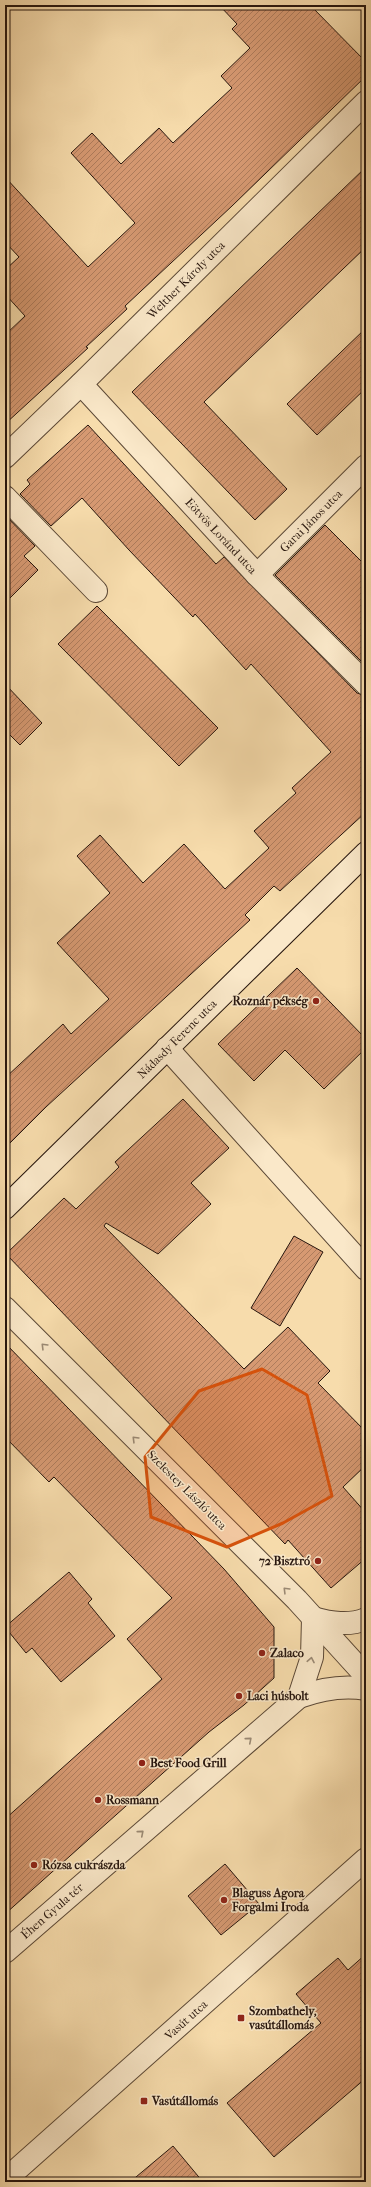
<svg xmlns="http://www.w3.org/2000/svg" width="371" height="2187" viewBox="0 0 371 2187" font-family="'IM FELL French Canon',serif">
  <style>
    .building { fill: url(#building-hatch); stroke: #27160e }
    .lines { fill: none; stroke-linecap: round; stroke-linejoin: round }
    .street-casing { stroke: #5b4836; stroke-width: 24 }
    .secondary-casing { stroke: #27160e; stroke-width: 24 }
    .street { stroke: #fae8c9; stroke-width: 22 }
    .secondary { stroke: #fae8c9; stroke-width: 22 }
    .oneway { stroke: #9b8a75 }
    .marked { fill: #d5520c; fill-opacity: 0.2; stroke: #d5520c; stroke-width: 3; stroke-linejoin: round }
    .poi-dot { fill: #8f2418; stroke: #fae8c9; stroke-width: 1.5 }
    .labels { text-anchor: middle; stroke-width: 3; stroke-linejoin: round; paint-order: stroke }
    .street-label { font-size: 12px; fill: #27160e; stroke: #fae8c9 }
    .poi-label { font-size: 12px; font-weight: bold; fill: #27160e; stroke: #fae8c9; text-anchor: start }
  </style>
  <defs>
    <pattern id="building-hatch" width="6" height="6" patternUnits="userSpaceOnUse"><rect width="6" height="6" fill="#d69972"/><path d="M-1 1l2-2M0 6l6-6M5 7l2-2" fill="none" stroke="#ae7c5c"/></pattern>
  </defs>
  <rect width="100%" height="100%" fill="#f7dcac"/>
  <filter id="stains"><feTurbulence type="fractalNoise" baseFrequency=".005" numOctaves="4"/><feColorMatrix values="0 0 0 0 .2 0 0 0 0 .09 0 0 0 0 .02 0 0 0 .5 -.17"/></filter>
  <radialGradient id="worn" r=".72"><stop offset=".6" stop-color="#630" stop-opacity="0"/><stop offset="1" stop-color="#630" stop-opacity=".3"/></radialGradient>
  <g class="building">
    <path d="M219 5H310L366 62V76L232 206 125 306 127 309 86 347 88 348 5 424V335L25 316 5 294V270L19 257 5 242V177L88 267 135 223 71 153 92 133 121 164 159 128 173 143 232 88 221 76 250 48 232 29 237 24Z"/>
    <path d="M366 167V247L204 402 287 489 255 520 132 392Z"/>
    <path d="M366 328V388L317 435 287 404Z"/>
    <path d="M88 425 216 564 224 557 357 693 366 696V812L280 891 274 886 245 915 250 920 46 1107 5 1148V1078L63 1024 71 1034 109 999 57 943 110 893 77 856 100 835 143 883 184 844 225 889 269 848 254 831 296 793 292 788 331 752 251 664 246 670 195 614 193 617 129 550 82 498 51 526 20 494 30 484 27 480Z"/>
    <path d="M5 515 35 546 24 556 38 570 5 603Z"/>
    <path d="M325 525 366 566V666L275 575Z"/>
    <path d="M97 606 218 728 179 766 58 644Z"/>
    <path d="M5 684 42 723 20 745 5 730Z"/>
    <path d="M297 968 366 1039V1048L324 1089 285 1050 254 1081 218 1044Z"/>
    <path d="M183 1099 229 1148 191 1183 211 1204 158 1254 106 1223 104 1226 244 1369 288 1327 330 1371 318 1383 366 1432V1465L343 1487 366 1513V1558L331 1588 288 1540 285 1544 6 1254 64 1198 76 1209 119 1167 115 1162Z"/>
    <path d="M294 1236 323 1252 280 1326 251 1308Z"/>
    <path d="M5 1343 224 1569 274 1627V1678L244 1705 209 1732 5 1914V1819L162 1679 127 1639 172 1598 54 1477 49 1482 5 1437Z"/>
    <path d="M69 1572 92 1599 88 1603 115 1636 61 1682 32 1648 26 1653 5 1627Z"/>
    <path d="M225 1864 259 1904 221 1935 188 1896Z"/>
    <path d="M366 1954V2078L274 2157 227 2103 321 2023 296 1994 338 1958 348 1970Z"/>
    <path d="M173 2146 203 2182H130Z"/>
  </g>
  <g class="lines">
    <defs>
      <g id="street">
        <path d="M81 384 257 575 366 684"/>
        <path d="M5 457 81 384 366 102"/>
        <path d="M5 497 96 591"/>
        <path d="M257 575 366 466"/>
        <path d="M167 1048 366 1269"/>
        <path d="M5 1308 297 1600 366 1676"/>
        <path d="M313 1618C331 1623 349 1626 366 1619"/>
        <path d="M299 1697 312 1657 313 1618"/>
        <path d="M5 1952 299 1697C321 1689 343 1685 366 1689"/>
        <path d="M5 2180 366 1859"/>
      </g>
      <path id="secondary" d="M5 1208 366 853"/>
    </defs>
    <use href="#street" class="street-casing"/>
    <use href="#secondary" class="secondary-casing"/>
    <use href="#street" class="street"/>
    <use href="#secondary" class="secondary"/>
  </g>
  <defs><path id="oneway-chevron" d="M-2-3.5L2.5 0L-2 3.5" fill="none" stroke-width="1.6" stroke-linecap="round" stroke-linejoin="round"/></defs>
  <g class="oneway">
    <use href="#oneway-chevron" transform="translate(44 1346) rotate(-135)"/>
    <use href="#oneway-chevron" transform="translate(135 1439) rotate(-135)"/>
    <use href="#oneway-chevron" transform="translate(286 1590) rotate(-135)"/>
    <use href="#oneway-chevron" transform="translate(311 1660) rotate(-79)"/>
    <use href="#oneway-chevron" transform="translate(249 1740) rotate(-41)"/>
    <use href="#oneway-chevron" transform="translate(141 1833) rotate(-41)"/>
  </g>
  <path class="marked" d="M262 1369 307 1395 332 1496 283 1523 227 1547 151 1517 145 1457 199 1391Z"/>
  <g class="poi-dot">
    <circle cx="316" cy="1001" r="4"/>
    <circle cx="318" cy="1561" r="4"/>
    <circle cx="262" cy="1653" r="4"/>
    <circle cx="239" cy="1696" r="4"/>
    <circle cx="142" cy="1763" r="4"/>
    <circle cx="98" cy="1800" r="4"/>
    <circle cx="34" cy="1865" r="4"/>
    <circle cx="224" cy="1900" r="4"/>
    <rect x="237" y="2014" width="8" height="8" rx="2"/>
    <rect x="140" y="2097" width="8" height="8" rx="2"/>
  </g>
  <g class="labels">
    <g class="street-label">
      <text transform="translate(186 280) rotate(-45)" y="4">Welther Károly utca</text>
      <text transform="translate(311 521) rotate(-45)" y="4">Garai János utca</text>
      <text transform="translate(221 536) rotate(47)" y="4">Eötvös Loránd utca</text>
      <text transform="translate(177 1039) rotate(-45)" y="4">Nádasdy Ferenc utca</text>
      <text transform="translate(187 1490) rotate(45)" y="4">Szelestey László utca</text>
      <text transform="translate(52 1911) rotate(-41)" y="4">Éhen Gyula tér</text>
      <text transform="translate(186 2020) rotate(-42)" y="4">Vasút utca</text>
    </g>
    <g class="poi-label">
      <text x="308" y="1005" text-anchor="end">Roznár pékség</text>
      <text x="310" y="1565" text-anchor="end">72 Bisztró</text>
      <text x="270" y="1657">Zalaco</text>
      <text x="247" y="1700">Laci húsbolt</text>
      <text x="150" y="1767">Best Food Grill</text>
      <text x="106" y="1804">Rossmann</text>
      <text x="42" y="1869">Rózsa cukrászda</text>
      <text x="232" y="1897">Blaguss Agora<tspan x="232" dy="14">Forgalmi Iroda</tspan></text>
      <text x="249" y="2015">Szombathely,<tspan x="249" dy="14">vasútállomás</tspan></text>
      <text x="152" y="2105">Vasútállomás</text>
    </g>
  </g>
  <rect width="371" height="2187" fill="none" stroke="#f7dcac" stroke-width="20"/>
  <rect x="6" y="6" width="359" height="2175" fill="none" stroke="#27160e" stroke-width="2"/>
  <rect x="10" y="10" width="351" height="2167" fill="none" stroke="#27160e"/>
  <rect width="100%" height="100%" filter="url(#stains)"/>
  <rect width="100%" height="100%" fill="url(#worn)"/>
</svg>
